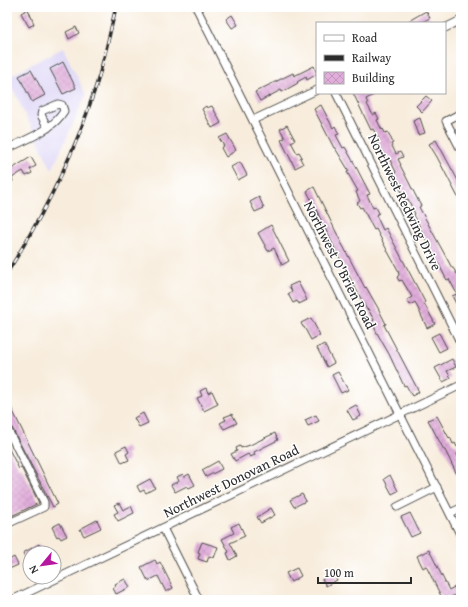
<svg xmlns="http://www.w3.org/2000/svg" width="468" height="607" viewBox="0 0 468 607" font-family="'Gentium Book Plus',serif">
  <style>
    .built { fill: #ddd5f6 }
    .building { fill: url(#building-cross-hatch) }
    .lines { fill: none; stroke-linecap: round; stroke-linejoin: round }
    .minor-casing { stroke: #4a4846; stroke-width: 9 }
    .minor { stroke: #fff; stroke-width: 7 }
    .rail-casing { stroke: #2b2b2b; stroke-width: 3.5 }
    .rail { stroke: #fff; stroke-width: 2; stroke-dasharray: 6; stroke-linecap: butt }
    .labels { text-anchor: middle; stroke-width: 3; stroke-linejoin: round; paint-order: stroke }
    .street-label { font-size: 14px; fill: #2b2b2b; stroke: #fff }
  </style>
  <defs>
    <pattern id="building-cross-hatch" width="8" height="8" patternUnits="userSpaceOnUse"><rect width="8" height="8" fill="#e1addb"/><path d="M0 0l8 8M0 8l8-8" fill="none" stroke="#c195bc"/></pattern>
  </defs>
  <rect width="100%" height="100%" fill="#fff"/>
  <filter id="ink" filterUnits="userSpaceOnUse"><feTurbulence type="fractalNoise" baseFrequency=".025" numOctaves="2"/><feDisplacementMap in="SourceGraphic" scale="8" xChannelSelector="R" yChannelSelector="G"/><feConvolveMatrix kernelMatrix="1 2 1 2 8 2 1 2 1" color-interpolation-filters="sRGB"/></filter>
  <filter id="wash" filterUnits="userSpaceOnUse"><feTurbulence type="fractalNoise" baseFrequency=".012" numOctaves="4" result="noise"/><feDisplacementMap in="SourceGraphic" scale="16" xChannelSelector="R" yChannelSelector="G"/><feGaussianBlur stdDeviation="0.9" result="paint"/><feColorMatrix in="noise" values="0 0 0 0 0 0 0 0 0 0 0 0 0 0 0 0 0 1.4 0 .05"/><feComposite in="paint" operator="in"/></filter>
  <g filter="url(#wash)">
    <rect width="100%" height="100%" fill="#f8eddd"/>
    <path class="built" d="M63 48 86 95 52 170 7 77Z"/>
    <g id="blocks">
      <g class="building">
        <path d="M28 9 34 24 29 27 21 13Z"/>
        <path d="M426 11 430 18 420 23H405Z"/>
        <path d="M232 15 238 25 232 28 226 19Z"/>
        <path d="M76 27 79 33 69 39 66 32Z"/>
        <path d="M63 62 76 88 63 94 50 69Z"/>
        <path d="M314 66 317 74 307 80 306 77 297 82 298 83 282 92 281 90 260 101 255 92 293 73 294 76Z"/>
        <path d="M31 70 45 95 32 102 19 76Z"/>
        <path d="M353 93H377L366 99 368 104H367L373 115 376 113 379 119 377 120 382 130 383 129 385 133 388 132 393 143 391 144 396 154 400 152 403 157 398 159 401 165H400L421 206 419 207 452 268H453L457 274 460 273 461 276V313L452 296 457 294 449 279 447 280 433 254 414 215 415 214 408 199 406 200 395 179 397 178 395 173 396 172 389 158 386 160 377 142 380 141 373 129 371 130Z"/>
        <path d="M426 96 432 101 422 112 416 106Z"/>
        <path d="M321 105 333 128 335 126 339 134 336 135 343 148 345 147 354 163 370 194 367 195 373 208 376 207 379 213 376 215 383 230 386 228 425 302 424 303 435 324 427 328 415 302 410 305 407 300 412 297 402 280 399 281 397 277 399 275 398 270 387 250 376 229 374 230 362 207 360 208 357 203 360 201 356 192 358 191 347 172 349 171 335 148H334L314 109Z"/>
        <path d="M206 106 207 108 212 106 221 123 212 128 202 109Z"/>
        <path d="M420 118 425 133 418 135 413 121Z"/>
        <path d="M287 125 295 140 291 142 297 153 299 152 302 157 300 158 303 164 295 168 281 140 285 138 280 129Z"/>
        <path d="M227 134 236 150 226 157 221 148 224 146 219 138Z"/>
        <path d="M436 140 461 186V203L437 157 429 144Z"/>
        <path d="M31 157 36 166 30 169 32 173 26 176 23 171 15 176 12 178 13 181 7 184V168L8 171Z"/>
        <path d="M240 162 247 175 238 180 231 167Z"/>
        <path d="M314 187 341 242 365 288 366 287 378 308 386 324 384 325 419 392 412 396 406 385 404 386 389 354 377 333 372 322 374 320 368 309 367 310 337 253 307 191Z"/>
        <path d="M259 197 264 208 255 212 250 202Z"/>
        <path d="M271 225 289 261 282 265 274 248 268 251 258 233Z"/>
        <path d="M298 282 307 300 299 304 297 301 293 303 288 294 292 291 289 286Z"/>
        <path d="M311 318 320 335 311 340 304 327H303L301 323Z"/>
        <path d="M439 333 447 348 439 352 431 337Z"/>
        <path d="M324 344 334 363 327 367 317 348Z"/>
        <path d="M452 359 456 367 447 371 451 378 443 382 435 368Z"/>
        <path d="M338 372 348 390 341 393 332 375Z"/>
        <path d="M206 388 208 393 212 391 218 404 204 411 197 398 202 396 200 391Z"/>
        <path d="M7 399 58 504 53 507 11 426 7 420Z"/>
        <path d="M356 405 361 416 353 420 347 410Z"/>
        <path d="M143 413 148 423 139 427 134 418Z"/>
        <path d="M232 414 237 423 224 429 220 423 226 420 224 417Z"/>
        <path d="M316 415 319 421 308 426 305 420Z"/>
        <path d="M437 416 449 438 450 437 453 444 455 443 457 447 460 446 461 449V452L457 454 461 463V483L445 450H444L428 420Z"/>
        <path d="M275 433 278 440 254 452 255 455 250 457 248 454 235 461 231 454 237 451 236 448 240 446 241 448 250 445Z"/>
        <path d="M7 445 19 469 21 467 39 503 7 518Z"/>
        <path d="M126 446 129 452 126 454 129 460 122 463 116 451Z"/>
        <path d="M218 461 222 469 206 477 202 470Z"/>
        <path d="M183 474 184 477 189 474 195 485 189 488 187 486 175 492 171 485 179 481 177 477Z"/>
        <path d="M390 475 398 491 392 494 384 479Z"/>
        <path d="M150 479 155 488 146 493 144 490 140 492 137 486Z"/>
        <path d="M302 494 306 501 294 507 290 500Z"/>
        <path d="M119 503 123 510 131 506 134 513 118 521 114 514 118 512 114 505Z"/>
        <path d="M271 508 275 515 261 523 257 517Z"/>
        <path d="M410 513 420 533 411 537 401 517Z"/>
        <path d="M97 520 101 528 84 536 80 529Z"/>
        <path d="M60 523 67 536 61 539 59 536 57 537 52 527Z"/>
        <path d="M239 523 245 536 230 543 237 556 230 560 227 553 229 552 222 539 234 533 231 527Z"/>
        <path d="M202 542 218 547 214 558 209 556 207 562 198 559 200 553 198 552Z"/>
        <path d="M39 544 44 553H30V567L23 553Z"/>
        <path d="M429 550 449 590 454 587 457 594 446 600H443L426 566 423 568 417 556Z"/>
        <path d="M14 557 18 565 9 569 8 567 7 568V561Z"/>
        <path d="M155 560 157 564 160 562 173 588 166 592 158 576 148 581 141 567Z"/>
        <path d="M297 568 301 576 291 582 286 573Z"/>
        <path d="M333 573 337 580 326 586 322 579Z"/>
        <path d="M125 579 130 587 116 594 113 588 116 586 115 584Z"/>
      </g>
    </g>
  </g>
  <g filter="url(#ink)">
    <use href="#blocks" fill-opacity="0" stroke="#4a4846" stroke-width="1"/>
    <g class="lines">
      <defs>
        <g id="minor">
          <path d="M196 7 461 536"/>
          <path d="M445 28 461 20"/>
          <path d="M336 93 461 344"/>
          <path d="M461 113 446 121 461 150"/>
          <path d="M253 120 317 90"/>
          <path d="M7 149C26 139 52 131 64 111L62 105 58 104 42 111 41 115 48 128"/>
          <path d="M7 428 44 502V507L7 524"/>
          <path d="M397 507 437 487"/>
          <path d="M450 513 461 508"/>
          <path d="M163 528 199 600"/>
          <path d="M12 600 461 385"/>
        </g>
      </defs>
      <use href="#minor" class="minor-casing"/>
      <use href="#minor" class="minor"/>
      <defs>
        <path id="rail" d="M7 273C42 217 73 158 93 95 103 67 109 36 116 7"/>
      </defs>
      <use href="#rail" class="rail-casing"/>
      <use href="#rail" class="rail"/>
    </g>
  </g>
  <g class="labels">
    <g class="street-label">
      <text transform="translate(405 202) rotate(64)" y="5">Northwest Redwing Drive</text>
      <text transform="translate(340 265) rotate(63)" y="5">Northwest O'Brien Road</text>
      <text transform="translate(231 481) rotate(-26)" y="5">Northwest Donovan Road</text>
    </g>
  </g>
  <rect width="468" height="607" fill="none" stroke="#fff" stroke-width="24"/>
  <rect x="316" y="22" width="130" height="72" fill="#ffffff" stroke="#aaaaaa"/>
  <rect x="324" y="35" width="20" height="6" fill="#ffffff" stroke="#aaaaaa"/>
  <text x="352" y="42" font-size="12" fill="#2b2b2b">Road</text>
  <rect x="324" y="55" width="20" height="6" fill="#2b2b2b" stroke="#aaaaaa"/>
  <text x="352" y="62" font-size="12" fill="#2b2b2b">Railway</text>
  <rect x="324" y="72" width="20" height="12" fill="url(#building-cross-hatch)" stroke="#aaaaaa"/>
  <text x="352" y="82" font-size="12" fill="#2b2b2b">Building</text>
  <g transform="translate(42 565) rotate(241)"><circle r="19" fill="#ffffff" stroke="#aaaaaa"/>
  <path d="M0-3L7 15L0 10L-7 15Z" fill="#b5179e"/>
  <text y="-6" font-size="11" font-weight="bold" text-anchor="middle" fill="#2b2b2b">N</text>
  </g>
  <path d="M318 577v6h93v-6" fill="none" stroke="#2b2b2b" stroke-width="2"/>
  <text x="324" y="577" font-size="12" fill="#2b2b2b" stroke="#ffffff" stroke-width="3" paint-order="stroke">100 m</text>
</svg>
